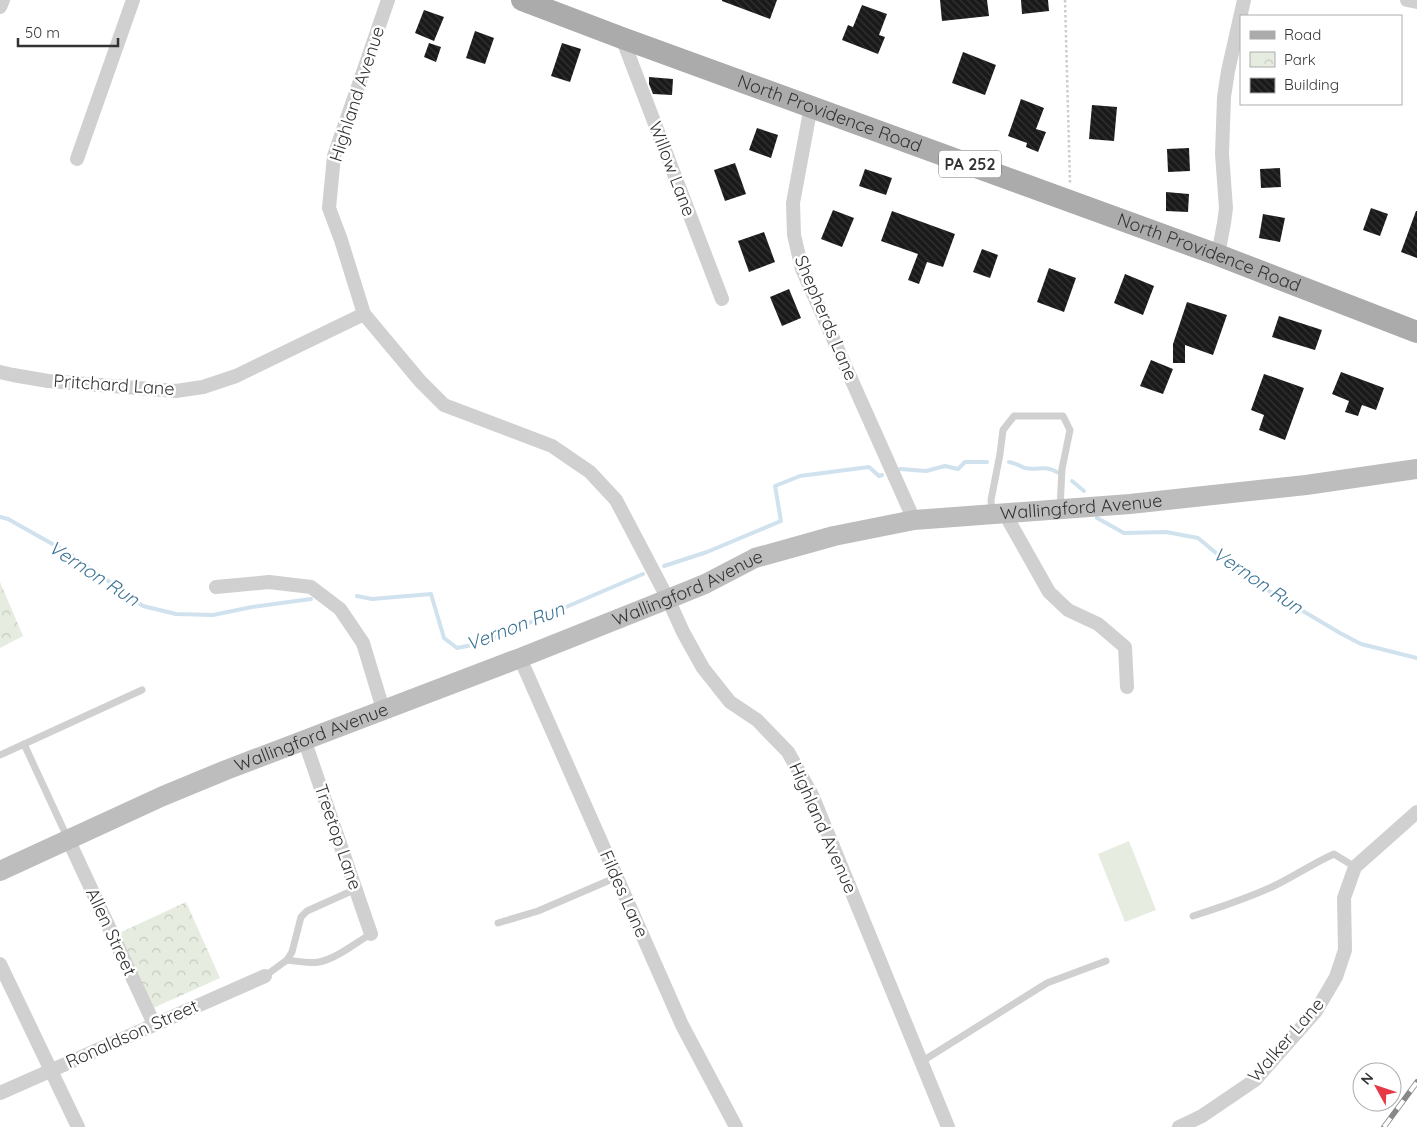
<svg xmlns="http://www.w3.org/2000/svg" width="1417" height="1127" viewBox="0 0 1417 1127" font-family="Quicksand,sans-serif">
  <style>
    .park { fill: url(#park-crowns) }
    .garden { fill: #e6ecdf }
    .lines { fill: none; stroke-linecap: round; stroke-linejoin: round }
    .stream { stroke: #cfe2ee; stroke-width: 4 }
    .building { fill: url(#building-back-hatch) }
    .path { stroke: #cdcdcd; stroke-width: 2.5; stroke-dasharray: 2.5 2.5; stroke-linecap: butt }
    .lane { stroke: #d0d0d0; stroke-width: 7 }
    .street { stroke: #d0d0d0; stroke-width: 14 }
    .secondary { stroke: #bdbdbd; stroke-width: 20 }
    .primary { stroke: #ababab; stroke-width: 22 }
    .rail-casing { stroke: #888; stroke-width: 5.5 }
    .rail { stroke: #fff; stroke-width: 4; stroke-dasharray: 11; stroke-linecap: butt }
    .labels { text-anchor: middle; stroke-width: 5; stroke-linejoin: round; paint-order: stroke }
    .shield { fill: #fff; stroke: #707070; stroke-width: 1 }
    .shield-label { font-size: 16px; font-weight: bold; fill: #333 }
    .street-label { font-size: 18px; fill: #333; stroke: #fff }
    .water-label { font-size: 19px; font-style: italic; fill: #3f7597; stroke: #fff }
  </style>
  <defs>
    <pattern id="park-crowns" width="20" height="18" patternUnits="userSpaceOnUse" patternTransform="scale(1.25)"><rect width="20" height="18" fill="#e6ecdf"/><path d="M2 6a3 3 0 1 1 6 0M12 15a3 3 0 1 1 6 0" fill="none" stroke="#c6cbc0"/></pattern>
    <pattern id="building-back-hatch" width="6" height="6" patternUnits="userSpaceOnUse" patternTransform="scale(1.25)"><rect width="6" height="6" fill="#1a1a1a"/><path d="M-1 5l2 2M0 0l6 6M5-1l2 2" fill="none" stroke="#333"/></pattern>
  </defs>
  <rect width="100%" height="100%" fill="#fff"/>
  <g class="park">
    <path d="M0 582 23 636 0 648Z"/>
    <path d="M186 902 220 978 151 1009 117 934Z"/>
  </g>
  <path class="garden" d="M1129 841 1156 910 1125 922 1098 854Z"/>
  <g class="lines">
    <g class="stream">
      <path d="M1009 462C1015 463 1020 466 1025 468 1039 471 1044 464 1059 473"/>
      <path d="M900 469 926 471 945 466 958 469 965 462H987"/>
      <path d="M1072 481 1084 491"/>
      <path d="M0 517 8 519 72 555 143 606 176 614 213 615 252 607 311 599"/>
      <path d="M1097 518 1124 533 1166 532 1198 538 1227 562 1254 582 1340 633 1361 644 1417 658"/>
      <path d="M664 566 707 552 781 521 775 486 800 476 869 467 879 476 882 475"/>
      <path d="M357 596 372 599 431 594 444 638 457 648 482 643 643 574"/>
    </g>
  </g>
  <g class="building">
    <path d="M722 0H777L770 19 722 1Z"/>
    <path d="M940 0H987L989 16 942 21Z"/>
    <path d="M1021 0H1048L1049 11 1022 14Z"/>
    <path d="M862 5 887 14 879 35 885 37 878 54 842 40 848 25 853 27Z"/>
    <path d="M424 10 444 17 434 41 415 33Z"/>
    <path d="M475 31 494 38 485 64 466 58Z"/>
    <path d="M429 43 441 47 436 62 424 57Z"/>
    <path d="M562 43 581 49 570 82 551 76Z"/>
    <path d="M963 52 996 65 985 95 952 83Z"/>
    <path d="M649 77 673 79 672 95 653 94 649 84Z"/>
    <path d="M1021 99 1044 108 1036 129 1046 132 1038 152 1026 147 1027 143 1008 136Z"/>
    <path d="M1092 105 1117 107 1114 141 1089 139Z"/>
    <path d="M757 128 778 135 771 158 749 150Z"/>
    <path d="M1189 148 1190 171 1168 172 1167 149Z"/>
    <path d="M735 163 746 194 725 201 714 170Z"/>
    <path d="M1280 168 1281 187 1261 188 1260 169Z"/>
    <path d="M865 169 892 178 886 195 859 186Z"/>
    <path d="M1166 192 1189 194 1188 212 1166 211Z"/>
    <path d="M1371 208 1388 214 1380 236 1363 230Z"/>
    <path d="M833 210 854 218 842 247 821 239Z"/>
    <path d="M892 211 955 234 943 267 927 262 919 284 908 280 918 254 881 241Z"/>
    <path d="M1416 211H1417V258L1401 252Z"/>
    <path d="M1263 214 1285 218 1280 242 1259 238Z"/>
    <path d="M764 232 775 262 749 272 738 241Z"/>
    <path d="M982 249 998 255 990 278 973 272Z"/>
    <path d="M1049 268 1076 278 1064 312 1037 302Z"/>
    <path d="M1125 274 1154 286 1143 315 1114 303Z"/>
    <path d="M789 289 801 318 782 326 770 297Z"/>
    <path d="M1187 302 1227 315 1213 355 1185 345V363H1173V344Z"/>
    <path d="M1279 316 1322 330 1315 350 1272 337Z"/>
    <path d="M1151 360 1173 369 1163 394 1140 386Z"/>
    <path d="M1341 372 1384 388 1376 410 1362 405 1358 416 1345 412 1349 401 1332 394Z"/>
    <path d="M1264 374 1304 388 1285 440 1259 430 1264 415 1251 410Z"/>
  </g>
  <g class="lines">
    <path class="path" d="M1065 0 1070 183"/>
    <g class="lane">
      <path d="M992 512 991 500 1000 454 1003 430 1014 416H1063L1070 430 1062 469 1060 508"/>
      <path d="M24 744 68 839"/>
      <path d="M0 755 142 690"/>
      <path d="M1193 916C1221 907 1249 898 1276 885 1296 875 1314 863 1334 854L1355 867"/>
      <path d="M498 923 538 911 617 877"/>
      <path d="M287 960C297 961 308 964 319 962 336 959 355 943 371 934"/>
      <path d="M265 976 287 960 292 952 301 917 307 911 356 889"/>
      <path d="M921 1062 1047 983 1106 961"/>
    </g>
    <g class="street">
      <path d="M388 0 334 156 329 208 341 240 364 314 420 381 444 405 552 446 590 472 616 500 668 599 683 632 703 668 730 702 757 720 788 752 812 795 948 1127"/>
      <path d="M1407 0 1417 2"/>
      <path d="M0 7 3 0"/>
      <path d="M622 38 722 299"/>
      <path d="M811 106 793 203 794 235 802 269 914 520"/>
      <path d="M77 159 133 0"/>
      <path d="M1218 255 1224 223 1226 208 1222 154 1224 97 1228 71 1244 0"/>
      <path d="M0 372 13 375 48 381 176 391 203 387 236 376 364 314"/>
      <path d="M1005 514 1049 592 1068 610 1098 624 1125 647 1127 687"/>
      <path d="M216 587 269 582 311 587 340 609 363 643 383 709"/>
      <path d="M520 658 682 1025 736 1127"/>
      <path d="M304 739 371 934"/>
      <path d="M68 839 154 1024"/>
      <path d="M0 964 78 1127"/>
      <path d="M0 1093 265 976"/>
      <path d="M1179 1127 1202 1116 1255 1080 1316 1011 1336 977 1345 950 1344 898 1355 867 1417 812"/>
    </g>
    <path class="secondary" id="s1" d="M0 871 163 796 226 770 520 658 668 599 705 584 755 558 834 536 914 520 1130 504 1306 485 1417 469"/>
    <path class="primary" id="s2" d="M522 0 622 38 1218 255 1417 332"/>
    <defs>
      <path id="rail" d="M1384 1127 1417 1082"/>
    </defs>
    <use href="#rail" class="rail-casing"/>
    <use href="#rail" class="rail"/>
  </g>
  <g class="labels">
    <rect class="shield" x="939" y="150.5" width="62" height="27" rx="4"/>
    <g class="shield-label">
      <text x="970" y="170">PA 252</text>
    </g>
    <g class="street-label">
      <text transform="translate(357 94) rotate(-72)" y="6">Highland Avenue</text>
      <text dy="6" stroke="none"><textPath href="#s2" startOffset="328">North Providence Road</textPath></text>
      <text transform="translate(672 169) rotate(69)" y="6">Willow Lane</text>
      <text dy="6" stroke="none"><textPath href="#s2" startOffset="732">North Providence Road</textPath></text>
      <text transform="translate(826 318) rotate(67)" y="6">Shepherds Lane</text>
      <text transform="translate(114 385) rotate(4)" y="6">Pritchard Lane</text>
      <text dy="6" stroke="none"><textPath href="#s1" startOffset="1149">Wallingford Avenue</textPath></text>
      <text dy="6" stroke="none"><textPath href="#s1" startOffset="744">Wallingford Avenue</textPath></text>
      <text dy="6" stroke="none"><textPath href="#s1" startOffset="339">Wallingford Avenue</textPath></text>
      <text transform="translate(823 828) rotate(66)" y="6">Highland Avenue</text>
      <text transform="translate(338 837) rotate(71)" y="6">Treetop Lane</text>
      <text transform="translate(624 894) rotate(66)" y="6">Fildes Lane</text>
      <text transform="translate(111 932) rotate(65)" y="6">Allen Street</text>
      <text transform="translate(132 1034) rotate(-24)" y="6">Ronaldson Street</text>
      <text transform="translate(1286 1040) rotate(-49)" y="6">Walker Lane</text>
    </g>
    <g class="water-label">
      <text transform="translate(94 573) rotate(33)" y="7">Vernon Run</text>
      <text transform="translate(1258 580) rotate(34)" y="7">Vernon Run</text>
      <text transform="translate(515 626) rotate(-21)" y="7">Vernon Run</text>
    </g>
  </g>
  <rect x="1240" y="15" width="162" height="90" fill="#ffffff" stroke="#adadad"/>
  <rect x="1250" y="31" width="25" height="8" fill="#ababab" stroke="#adadad"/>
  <text x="1284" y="40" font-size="15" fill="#333333">Road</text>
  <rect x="1250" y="52" width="25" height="15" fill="url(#park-crowns)" stroke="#adadad"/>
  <text x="1284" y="65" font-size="15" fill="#333333">Park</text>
  <rect x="1250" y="78" width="25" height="15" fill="url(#building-back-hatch)" stroke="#adadad"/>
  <text x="1284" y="90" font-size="15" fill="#333333">Building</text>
  <g transform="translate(1377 1087) rotate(310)"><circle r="24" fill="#ffffff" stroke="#adadad"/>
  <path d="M0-4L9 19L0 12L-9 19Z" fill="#e63946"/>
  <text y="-8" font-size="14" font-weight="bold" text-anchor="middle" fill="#333333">N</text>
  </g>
  <path d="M18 38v8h100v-8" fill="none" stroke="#333333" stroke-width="2.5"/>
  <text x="25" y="38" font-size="15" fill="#333333" stroke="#ffffff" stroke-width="4" paint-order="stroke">50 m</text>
</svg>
